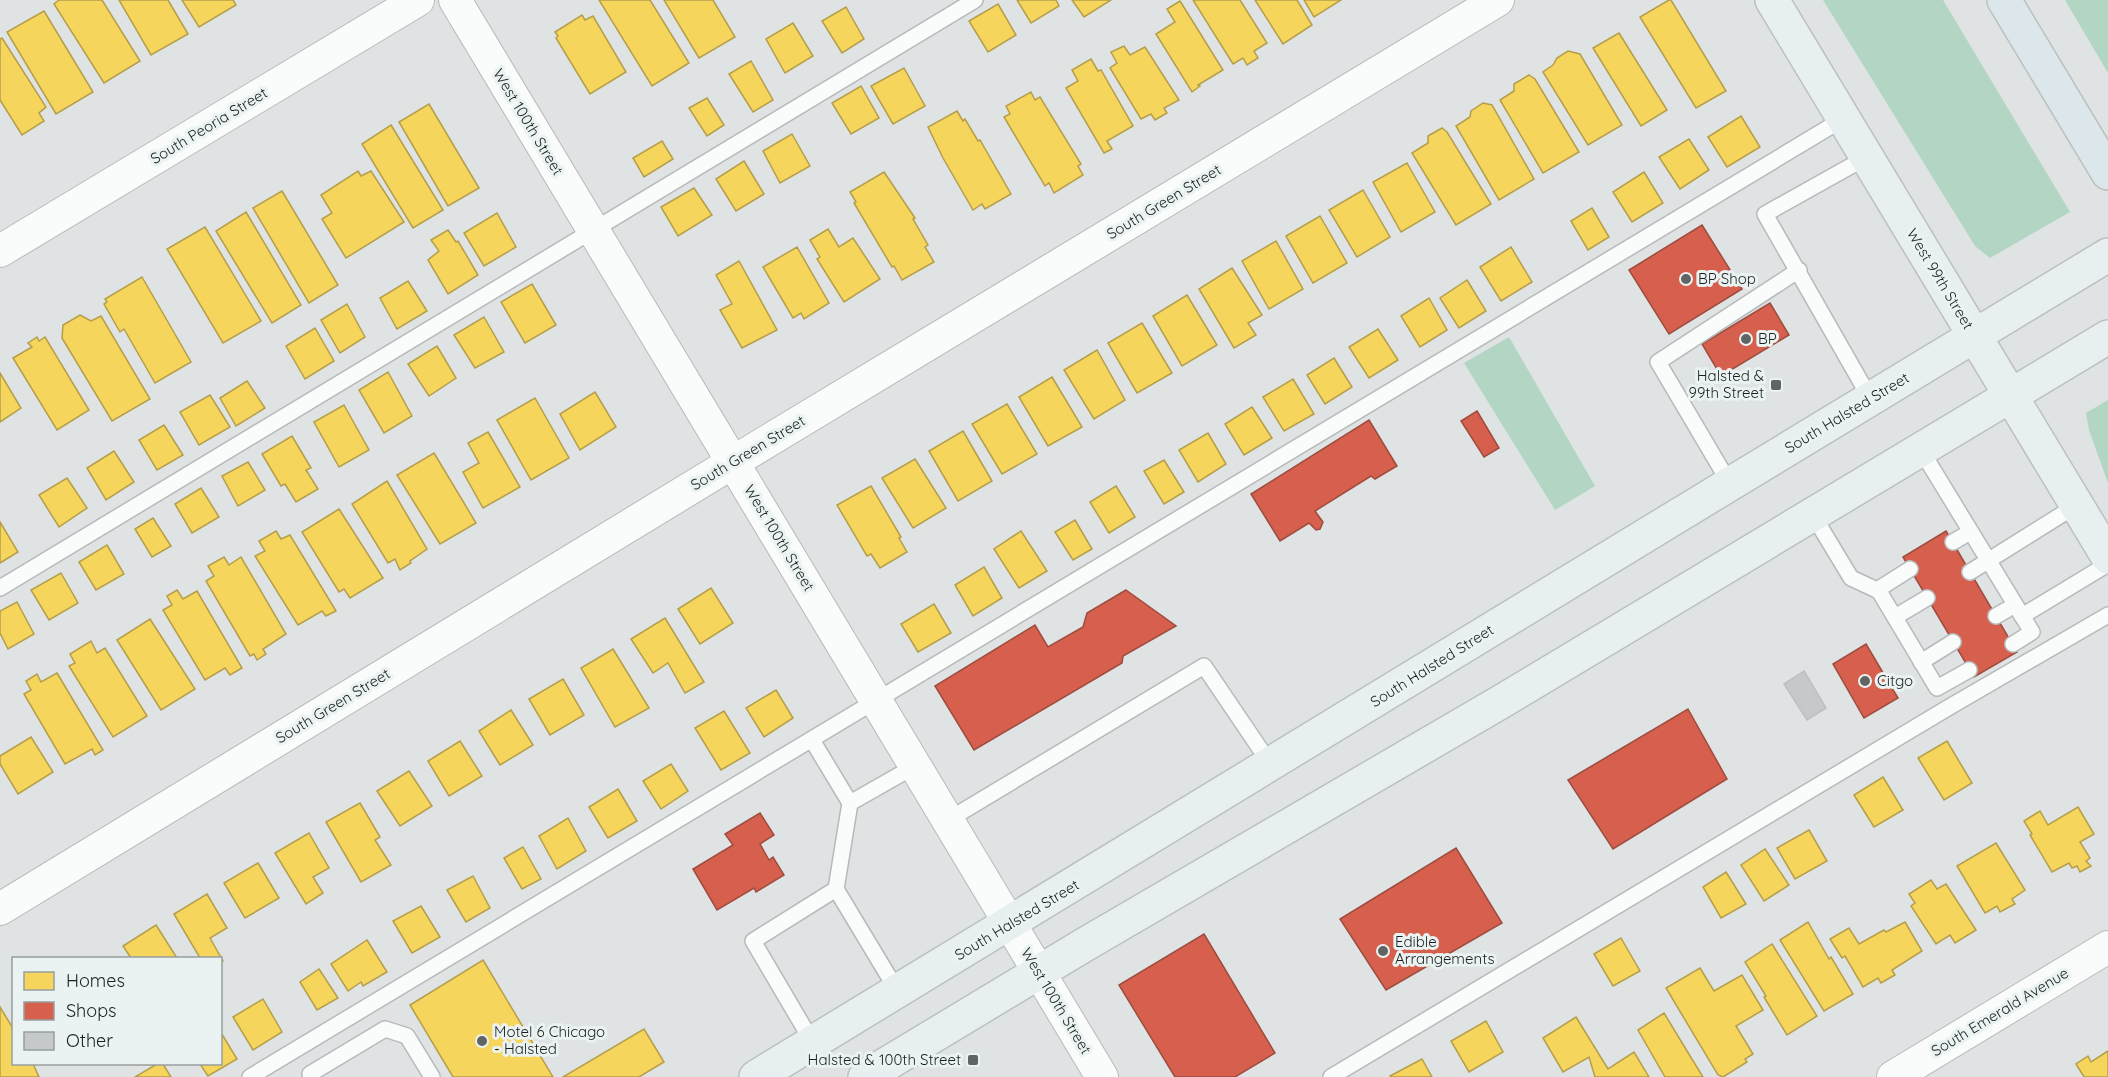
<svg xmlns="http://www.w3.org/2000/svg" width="2108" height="1077" viewBox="0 0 2108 1077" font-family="Quicksand,sans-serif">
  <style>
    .green { fill: #b2d5c4 }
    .homes { fill: #f6d55c; stroke: #b59e4a; stroke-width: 1.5 }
    .shops { fill: #d6604d; stroke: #9e4c3f; stroke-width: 1.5 }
    .building { fill: #c6c9c9; stroke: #bcc0bf; stroke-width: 1.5 }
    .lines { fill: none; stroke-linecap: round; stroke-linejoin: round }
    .service-casing { stroke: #b7baba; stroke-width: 18 }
    .minor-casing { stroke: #b7baba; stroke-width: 34 }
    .primary-casing { stroke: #bebfbf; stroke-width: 36 }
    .motorway-casing { stroke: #bebfbf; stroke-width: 36 }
    .service { stroke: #fafbfb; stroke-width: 15 }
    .minor { stroke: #fafbfb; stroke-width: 32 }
    .primary { stroke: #e7eff1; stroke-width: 33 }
    .motorway { stroke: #dbe7eb; stroke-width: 33 }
    .poi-dot { fill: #606464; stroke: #eaf2f2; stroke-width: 2 }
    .labels { text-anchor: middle; stroke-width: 6; stroke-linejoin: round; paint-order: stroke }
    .street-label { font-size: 15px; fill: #1c1f1f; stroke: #eaf2f2 }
    .poi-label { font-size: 15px; fill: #1c1f1f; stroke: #eaf2f2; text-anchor: start }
  </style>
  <rect width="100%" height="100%" fill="#dfe3e3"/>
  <g class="green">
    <path d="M1823 0H1943L2070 212 1990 258 1975 246Z"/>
    <path d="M2065 0H2108V73Z"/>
    <path d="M1509 337 1595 486 1555 510 1464 363Z"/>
    <path d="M2108 400V483L2089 430 2086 413Z"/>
  </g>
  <g class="homes">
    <path d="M59 0H102L140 61 104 83 54 4Z"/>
    <path d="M119 0H168L188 34 151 55Z"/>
    <path d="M182 0H233L236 5 199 27Z"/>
    <path d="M599 0H650L689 63 652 86Z"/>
    <path d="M664 0H713L735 37 699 58Z"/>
    <path d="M1017 0H1056L1059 6 1031 23Z"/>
    <path d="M1072 0H1111L1084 17Z"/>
    <path d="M1193 0H1240L1267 43 1254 51 1258 58 1247 65 1243 58 1233 64Z"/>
    <path d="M1255 0H1297L1312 25 1283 44Z"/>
    <path d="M1304 0H1341L1314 17Z"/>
    <path d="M1669 0H1671L1726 91 1696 108 1640 17Z"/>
    <path d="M1180 1 1223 70 1198 85 1200 86 1192 92 1156 34 1175 22 1167 9Z"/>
    <path d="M998 4 1016 35 988 52 969 21Z"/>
    <path d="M846 7 864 39 842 53 822 21Z"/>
    <path d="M44 11 93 92 56 114 7 32Z"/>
    <path d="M582 15 585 20 593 16 626 72 590 94 556 38 558 36 555 32Z"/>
    <path d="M793 23 813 56 785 73 766 39Z"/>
    <path d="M1619 33 1667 110 1641 126 1593 48Z"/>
    <path d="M2 38 46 107 39 113 44 121 22 135 0 100V39Z"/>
    <path d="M1124 46 1130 55 1145 47 1179 100 1164 108 1167 113 1155 120 1151 114 1141 119 1110 68 1117 63 1111 52Z"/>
    <path d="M1568 51 1580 54 1622 125 1588 145 1543 72 1553 65 1557 58Z"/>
    <path d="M1091 59 1098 71 1101 70 1133 126 1107 141 1112 149 1104 153 1066 88 1078 81 1072 70Z"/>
    <path d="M751 61 773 100 753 112 729 74Z"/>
    <path d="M904 68 925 106 893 124 871 86Z"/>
    <path d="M1529 75 1535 79 1579 152 1543 173 1500 100 1514 91V84Z"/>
    <path d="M861 86 879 118 851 134 832 103Z"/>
    <path d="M1031 92 1035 100 1040 97 1081 164 1078 166 1083 175 1054 193 1049 183 1045 186 1004 117 1010 114 1006 106Z"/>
    <path d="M707 98 724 125 707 136 689 108Z"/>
    <path d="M1483 103 1492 105 1534 179 1499 200 1456 126 1470 117 1471 111Z"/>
    <path d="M429 104 479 188 448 206 399 122Z"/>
    <path d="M957 111 963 121 965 119 978 141 980 140 1011 194 985 209 982 204 973 210 943 158 928 127Z"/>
    <path d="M1741 116 1760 147 1727 167 1708 137Z"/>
    <path d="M391 125 443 210 413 228 362 144Z"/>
    <path d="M1442 128 1447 132 1491 204 1456 225 1412 153 1428 143V136Z"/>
    <path d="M792 134 810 166 780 183 763 151Z"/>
    <path d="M1689 139 1709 170 1680 189 1659 157Z"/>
    <path d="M662 141 673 159 644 177 633 158Z"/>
    <path d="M744 161 764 194 736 211 716 179Z"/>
    <path d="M1407 163 1435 212 1401 232 1373 182Z"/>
    <path d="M358 171 361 176 371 171 404 222 346 258 322 219 332 213 321 195Z"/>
    <path d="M884 172 915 218 913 219 928 245 925 247 934 262 902 280 894 266 892 267 854 203 856 202 850 192Z"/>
    <path d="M1644 172 1663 203 1632 222 1613 192Z"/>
    <path d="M694 188 712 215 678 236 661 207Z"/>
    <path d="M1363 190 1390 237 1357 257 1329 210Z"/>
    <path d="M282 191 338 285 309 303 253 208Z"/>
    <path d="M1592 208 1609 237 1588 250 1571 221Z"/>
    <path d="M246 212 301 305 272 323 216 231Z"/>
    <path d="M497 213 516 247 484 266 464 233Z"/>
    <path d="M1320 216 1347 263 1313 283 1286 236Z"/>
    <path d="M205 227 261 321 223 343 167 249Z"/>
    <path d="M828 229 839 247 853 238 880 279 844 302 817 259 820 257 810 240Z"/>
    <path d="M448 230 456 242 458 241 478 275 448 294 428 260 439 251 431 240Z"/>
    <path d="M1276 241 1303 289 1269 309 1242 261Z"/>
    <path d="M797 247 829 303 804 319 801 313 793 318 763 267Z"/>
    <path d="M1511 247 1532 282 1501 301 1480 267Z"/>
    <path d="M739 261 777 330 742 348 720 310 732 304 716 275Z"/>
    <path d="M1232 268 1262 315 1248 323 1256 335 1234 348 1199 289Z"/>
    <path d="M142 277 191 362 155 383 124 329 120 332 104 304 107 302 105 299Z"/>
    <path d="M1467 280 1486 311 1459 328 1440 298Z"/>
    <path d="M408 281 427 311 397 329 380 298Z"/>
    <path d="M532 284 556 325 525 343 501 302Z"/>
    <path d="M1187 295 1217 345 1182 366 1153 316Z"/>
    <path d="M1429 298 1447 330 1420 347 1401 316Z"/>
    <path d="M347 304 365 337 340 353 321 320Z"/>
    <path d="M80 315 91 321 101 316 150 399 112 421 62 338 63 325Z"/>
    <path d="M484 317 504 352 475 368 454 335Z"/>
    <path d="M1142 323 1172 373 1137 393 1108 343Z"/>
    <path d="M315 328 334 361 305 379 286 346Z"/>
    <path d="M1378 329 1398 360 1369 378 1349 347Z"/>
    <path d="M37 337 39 341 45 337 89 410 57 430 13 358 32 347 28 343Z"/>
    <path d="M437 346 456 378 429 396 408 364Z"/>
    <path d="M1097 350 1125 400 1094 419 1064 370Z"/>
    <path d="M1334 358 1352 387 1325 404 1307 375Z"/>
    <path d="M388 372 412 416 384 433 359 390Z"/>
    <path d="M0 373 21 408 0 422Z"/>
    <path d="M1052 377 1082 427 1048 446 1019 397Z"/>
    <path d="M1293 379 1314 414 1284 431 1263 397Z"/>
    <path d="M247 381 265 408 236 426 220 398Z"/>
    <path d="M595 392 616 427 580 450 560 414Z"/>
    <path d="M210 395 230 427 199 445 180 412Z"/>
    <path d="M535 398 569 458 531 480 497 420Z"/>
    <path d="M1007 404 1037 454 1002 474 972 424Z"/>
    <path d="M344 405 369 450 339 467 314 422Z"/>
    <path d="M1252 407 1272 438 1244 455 1225 424Z"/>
    <path d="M164 425 183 455 157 470 139 440Z"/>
    <path d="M963 431 992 481 958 501 929 451Z"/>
    <path d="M488 432 520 487 483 508 463 472 479 463 468 443Z"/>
    <path d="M1208 433 1226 464 1198 482 1179 450Z"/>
    <path d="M292 436 311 468 306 470 318 489 296 502 285 484 281 486 262 454Z"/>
    <path d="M114 451 134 482 106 500 87 468Z"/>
    <path d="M434 453 476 523 440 544 397 475Z"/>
    <path d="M915 459 946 508 913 528 882 478Z"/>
    <path d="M1164 460 1184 492 1164 504 1144 471Z"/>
    <path d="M248 462 265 490 238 506 222 476Z"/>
    <path d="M67 478 87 508 59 527 39 495Z"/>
    <path d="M387 481 427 549 410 561 411 563 400 570 395 559 388 563 352 504Z"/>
    <path d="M871 486 901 537 899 538 907 552 880 568 871 554 867 556 837 505Z"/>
    <path d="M1116 486 1135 517 1109 533 1090 502Z"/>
    <path d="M201 488 219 517 192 533 175 504Z"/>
    <path d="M339 509 383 578 350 598 344 589 339 592 302 532Z"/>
    <path d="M153 518 171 546 152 557 135 529Z"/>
    <path d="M1075 520 1092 549 1073 560 1055 532Z"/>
    <path d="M0 522 18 552 0 563Z"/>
    <path d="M276 531 281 539 290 535 336 611 326 616 322 611 298 625 255 556 265 551 259 541Z"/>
    <path d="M1021 531 1047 571 1019 588 994 549Z"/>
    <path d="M107 545 124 574 96 590 79 562Z"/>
    <path d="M224 557 229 565 241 557 286 634 263 649 266 654 257 660 254 654 250 656 206 581 214 576 208 566Z"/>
    <path d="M984 567 1002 598 973 616 955 585Z"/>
    <path d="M61 573 78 603 49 620 31 590Z"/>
    <path d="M711 588 733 623 700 644 678 609Z"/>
    <path d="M177 590 183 599 197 591 242 668 230 675 225 668 205 680 163 610 172 605 167 596Z"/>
    <path d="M17 602 34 634 8 649 0 633V611Z"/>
    <path d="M934 604 951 633 918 652 901 624Z"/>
    <path d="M665 618 704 682 685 693 668 663 653 673 631 639Z"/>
    <path d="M150 619 195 689 161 710 117 640Z"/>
    <path d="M91 641 97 653 105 648 147 716 113 737 69 666 75 663 70 654Z"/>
    <path d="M613 649 649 708 615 727 581 668Z"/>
    <path d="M57 673 103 750 95 755 92 749 65 764 24 694 31 690 26 681 37 674 41 682Z"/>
    <path d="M563 679 584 715 550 735 529 699Z"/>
    <path d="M776 690 793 718 764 737 746 708Z"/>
    <path d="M511 710 533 745 500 765 479 731Z"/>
    <path d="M724 711 750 753 721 770 695 728Z"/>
    <path d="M31 737 53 772 18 794 0 764V756Z"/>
    <path d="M460 741 482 776 449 796 428 761Z"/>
    <path d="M1947 741 1972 783 1944 800 1918 758Z"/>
    <path d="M671 764 688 791 661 809 643 781Z"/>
    <path d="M409 771 432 806 400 826 377 791Z"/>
    <path d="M1883 777 1903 810 1874 827 1854 795Z"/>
    <path d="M618 789 637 821 608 838 589 807Z"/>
    <path d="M360 803 380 837 375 840 391 865 361 882 326 822Z"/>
    <path d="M2078 807 2094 834 2080 842 2090 858 2086 861 2091 866 2080 872 2077 866 2072 868 2069 863 2052 872 2030 835 2032 834 2024 821 2040 811 2048 825Z"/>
    <path d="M568 818 586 851 557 869 539 836Z"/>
    <path d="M1809 830 1827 861 1795 879 1777 848Z"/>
    <path d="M309 833 329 868 313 877 323 893 306 904 275 853Z"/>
    <path d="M1996 843 2025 890 2012 899 2015 904 2000 912 1997 906 1985 913 1957 866Z"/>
    <path d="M523 847 541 879 522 889 504 858Z"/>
    <path d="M1765 849 1789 885 1764 901 1741 865Z"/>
    <path d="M258 863 279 898 245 918 224 883Z"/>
    <path d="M1726 872 1746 904 1721 918 1703 887Z"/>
    <path d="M473 876 490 908 466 922 447 890Z"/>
    <path d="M1931 880 1937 889 1946 884 1976 930 1955 943 1950 935 1936 944 1911 906 1915 903 1909 894Z"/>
    <path d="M207 894 227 928 210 938 223 961 220 963V958H200L174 914Z"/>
    <path d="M421 906 440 937 412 953 393 921Z"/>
    <path d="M1808 922 1829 959 1831 957 1853 994 1824 1011 1780 940Z"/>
    <path d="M1905 922 1922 951 1892 970 1895 975 1881 983 1878 978 1863 987 1845 956 1842 958 1830 939 1849 928 1859 944 1884 930 1886 932Z"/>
    <path d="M156 925 177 958H131L123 946Z"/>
    <path d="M1621 938 1640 971 1613 986 1594 954Z"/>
    <path d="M367 940 387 972 363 986 361 982 348 991 331 964Z"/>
    <path d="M1772 944 1817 1016 1787 1035 1764 997 1766 996 1745 962Z"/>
    <path d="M483 960 553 1077H453L410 1005Z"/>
    <path d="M1700 968 1714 991 1742 975 1763 1010 1736 1026 1753 1054 1745 1059 1747 1062 1723 1077 1718 1075 1666 988Z"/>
    <path d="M319 969 338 998 317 1010 300 982Z"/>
    <path d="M263 999 282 1032 253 1050 233 1017Z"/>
    <path d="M0 1007 14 1030V1064H33L39 1077H0Z"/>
    <path d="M1664 1013 1687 1051 1703 1077H1665L1638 1030Z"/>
    <path d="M1576 1017 1608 1069 1634 1052 1649 1077H1595L1589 1057 1563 1072 1543 1038Z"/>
    <path d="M1486 1021 1503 1052 1469 1072 1451 1041Z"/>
    <path d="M644 1029 664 1062 639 1077H563Z"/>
    <path d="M220 1031 237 1059 208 1076 200 1064H220Z"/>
    <path d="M2108 1051V1077H2084L2076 1064 2088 1056 2091 1062Z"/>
    <path d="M1422 1059 1432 1077H1391L1390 1076Z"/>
    <path d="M157 1064H163L171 1077H135Z"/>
  </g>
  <g class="shops">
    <path d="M1702 225 1742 289 1669 334 1629 270Z"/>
    <path d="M1770 303 1789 335 1721 376 1702 344Z"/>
    <path d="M1477 411 1499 448 1484 457 1461 421Z"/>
    <path d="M1369 420 1397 466 1375 479 1371 476 1315 511 1323 522 1320 529 1316 530 1309 523 1280 541 1251 494Z"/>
    <path d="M1946 531 2017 652 1974 677 1903 557Z"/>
    <path d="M1126 590 1176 626 1123 656 1122 663 974 750 935 686 1035 625 1048 647 1083 627 1087 613Z"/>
    <path d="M1866 644 1898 698 1864 718 1833 664Z"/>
    <path d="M1688 709 1727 779 1613 849 1568 780Z"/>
    <path d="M760 813 774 835 760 844 769 860 773 857 784 875 756 892 754 888 717 910 693 869 733 845 725 834Z"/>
    <path d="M1456 848 1502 923 1386 990 1340 919Z"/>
    <path d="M1204 934 1275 1053 1235 1077H1175L1119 985Z"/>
  </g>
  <path class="building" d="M1804 671 1826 708 1807 720 1784 684Z"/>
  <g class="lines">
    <defs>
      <g id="service">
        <path d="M1867 157 1765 214 1870 398"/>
        <path d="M1921 450 2032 632 2013 644"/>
        <path d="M1730 484 1658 362 1799 270"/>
        <path d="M1813 515 1851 578 1879 591 1937 688 1969 670"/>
        <path d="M1953 542 1970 532"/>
        <path d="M1970 572 2077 505"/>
        <path d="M0 588 975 0"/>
        <path d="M1877 590 1910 569"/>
        <path d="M1996 616 2015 605"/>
        <path d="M2022 616 2108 564"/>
        <path d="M1895 617 1927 598"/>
        <path d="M1921 662 1953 642"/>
        <path d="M812 740 850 803"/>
        <path d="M948 820 1204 666 1271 765"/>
        <path d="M898 992 836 889 850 803 915 766"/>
        <path d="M813 1043 753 941 836 889"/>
        <path d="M250 1077 1843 119"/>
        <path d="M312 1077 310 1074 385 1029 407 1036 432 1077"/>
        <path d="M1331 1077 1951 706 2108 615"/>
      </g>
      <g id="minor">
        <path d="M455 0 1102 1077"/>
        <path d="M0 251 418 0"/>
        <path d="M0 909 781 433 1498 0"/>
        <path d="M1893 1077 2108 947"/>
      </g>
      <g id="primary">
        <path d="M1772 0 2108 557"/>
        <path d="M756 1077C1207 805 1656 527 2108 255"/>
        <path d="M865 1077 1084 945 1504 700 2108 337"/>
      </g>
      <path id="motorway" d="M2004 0 2108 173"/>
    </defs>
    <use href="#service" class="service-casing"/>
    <use href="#minor" class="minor-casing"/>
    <use href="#primary" class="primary-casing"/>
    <use href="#motorway" class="motorway-casing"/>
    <use href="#service" class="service"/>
    <use href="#minor" class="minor"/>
    <use href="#primary" class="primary"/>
    <use href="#motorway" class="motorway"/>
  </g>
  <g class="poi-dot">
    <circle cx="1686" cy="279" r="6"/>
    <circle cx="1746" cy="339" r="6"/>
    <rect x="1770" y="379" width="12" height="12" rx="3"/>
    <circle cx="1865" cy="681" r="6"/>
    <circle cx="1383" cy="951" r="6"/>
    <circle cx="482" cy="1041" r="6"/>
    <rect x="967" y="1054" width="12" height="12" rx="3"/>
  </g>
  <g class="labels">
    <g class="street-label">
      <text transform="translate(528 122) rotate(59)" y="5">West 100th Street</text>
      <text transform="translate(209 126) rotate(-31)" y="5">South Peoria Street</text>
      <text transform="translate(1164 202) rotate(-31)" y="5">South Green Street</text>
      <text transform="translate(1940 279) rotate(59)" y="5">West 99th Street</text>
      <text transform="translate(1847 413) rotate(-31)" y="5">South Halsted Street</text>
      <text transform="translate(748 453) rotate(-31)" y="5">South Green Street</text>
      <text transform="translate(779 538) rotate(59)" y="5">West 100th Street</text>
      <text transform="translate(1432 666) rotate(-32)" y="5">South Halsted Street</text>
      <text transform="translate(333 706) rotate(-31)" y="5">South Green Street</text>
      <text transform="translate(1017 920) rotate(-31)" y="5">South Halsted Street</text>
      <text transform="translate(1056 1001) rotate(59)" y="5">West 100th Street</text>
      <text transform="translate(2000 1012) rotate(-31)" y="5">South Emerald Avenue</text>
    </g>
    <g class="poi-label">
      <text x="1698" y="284">BP Shop</text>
      <text x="1758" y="344">BP</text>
      <text x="1764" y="381" text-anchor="end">Halsted &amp;<tspan x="1764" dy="17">99th Street</tspan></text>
      <text x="1877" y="686">Citgo</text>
      <text x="1395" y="947">Edible<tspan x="1395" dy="17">Arrangements</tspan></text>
      <text x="494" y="1037">Motel 6 Chicago<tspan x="494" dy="17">- Halsted</tspan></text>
      <text x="961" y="1065" text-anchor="end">Halsted &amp; 100th Street</text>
    </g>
  </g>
  <rect x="12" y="957" width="210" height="108" fill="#eaf2f2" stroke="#989e9e" stroke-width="1.5"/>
  <rect x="24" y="972" width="30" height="18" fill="#f6d55c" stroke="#989e9e" stroke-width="1.5"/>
  <text x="66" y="987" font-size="18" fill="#1c1f1f">Homes</text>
  <rect x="24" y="1002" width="30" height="18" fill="#d6604d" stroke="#989e9e" stroke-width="1.5"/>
  <text x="66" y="1017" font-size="18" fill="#1c1f1f">Shops</text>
  <rect x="24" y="1032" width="30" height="18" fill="#c6c9c9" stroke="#989e9e" stroke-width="1.5"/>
  <text x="66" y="1047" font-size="18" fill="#1c1f1f">Other</text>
</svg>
